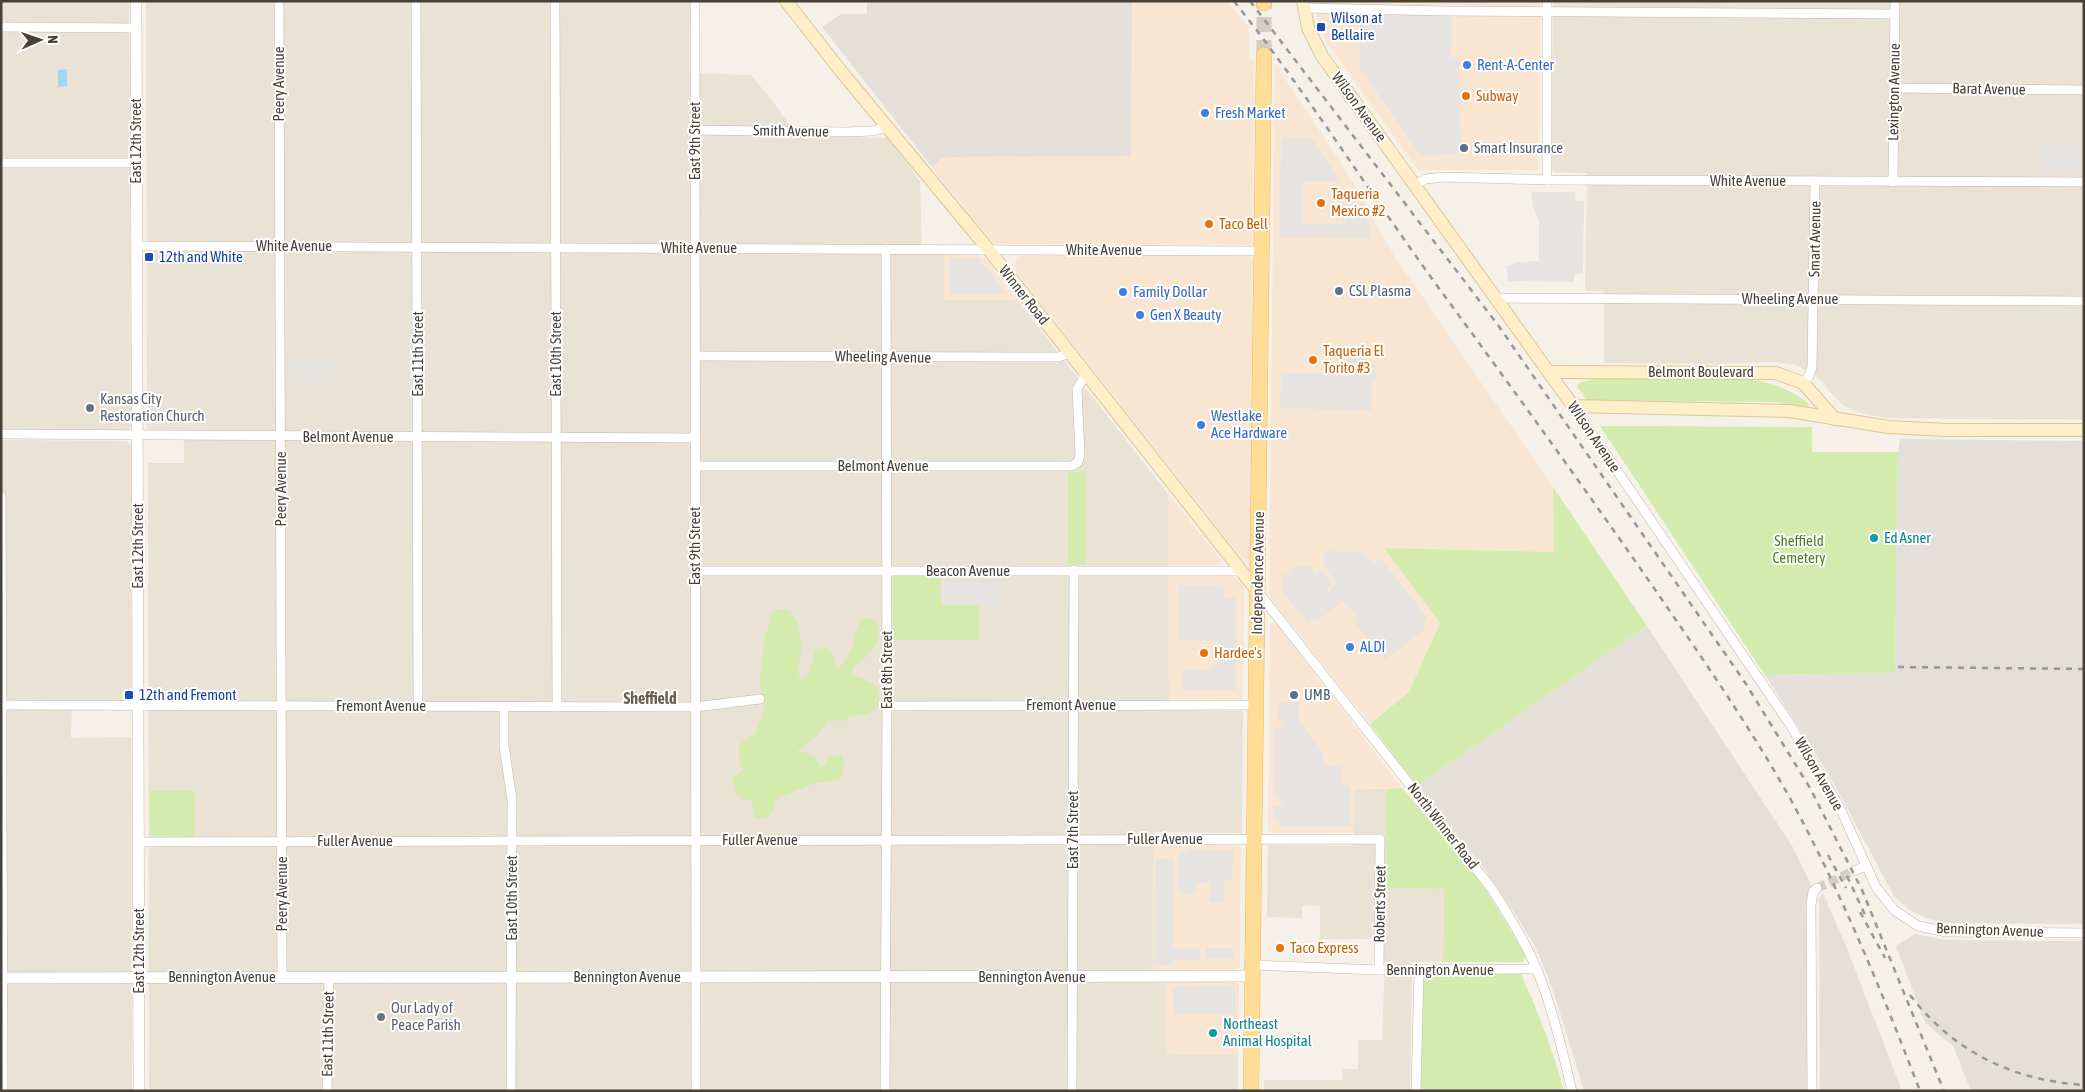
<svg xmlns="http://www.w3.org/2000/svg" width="2085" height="1092" viewBox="0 0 2085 1092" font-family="'Asap Condensed',sans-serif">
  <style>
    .residential { fill: #e9e2d5 }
    .commercial { fill: #f8e6d2 }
    .industrial { fill: #e4dfd9 }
    .green { fill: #d3ecae }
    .parking { fill: #e6e3e0 }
    .water { fill: #a0d6f6 }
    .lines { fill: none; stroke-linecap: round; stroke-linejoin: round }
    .minor-tunnel { stroke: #d3cdc4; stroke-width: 9; stroke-dasharray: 9 4.5; stroke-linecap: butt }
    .primary-tunnel { stroke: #d3cdc4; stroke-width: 15; stroke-dasharray: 15 8; stroke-linecap: butt }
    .minor-casing { stroke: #c1b8a9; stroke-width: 10 }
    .tertiary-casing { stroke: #c1b8a9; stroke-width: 12 }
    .secondary-casing { stroke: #dcc696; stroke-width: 14 }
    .primary-casing { stroke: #edbc5e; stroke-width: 16 }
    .minor { stroke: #fff; stroke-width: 9 }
    .tertiary { stroke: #fff; stroke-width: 11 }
    .secondary { stroke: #ffefc8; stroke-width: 12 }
    .primary { stroke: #ffdd97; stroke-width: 15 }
    .rail { stroke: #979797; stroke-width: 2.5; stroke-dasharray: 6 6; stroke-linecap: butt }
    .transit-dot { fill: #1a4fb4; stroke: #fff; stroke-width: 2 }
    .shop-dot { fill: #3f7fe0; stroke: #fff; stroke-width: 2 }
    .food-dot { fill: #e8710a; stroke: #fff; stroke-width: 2 }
    .service-dot { fill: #5c6f8a; stroke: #fff; stroke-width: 2 }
    .worship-dot { fill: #6b7280; stroke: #fff; stroke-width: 2 }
    .culture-dot { fill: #0f9aa8; stroke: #fff; stroke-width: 2 }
    .labels { text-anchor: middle; stroke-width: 4; stroke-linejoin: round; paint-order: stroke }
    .transit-label { font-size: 15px; fill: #164399; stroke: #fff; text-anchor: start }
    .shop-label { font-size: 15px; fill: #366cbe; stroke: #fff; text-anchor: start }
    .street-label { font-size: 15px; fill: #494136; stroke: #fff }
    .food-label { font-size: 15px; fill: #c56008; stroke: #fff; text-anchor: start }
    .service-label { font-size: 15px; fill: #4e5e75; stroke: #fff; text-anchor: start }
    .worship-label { font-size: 15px; fill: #5b616d; stroke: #fff; text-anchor: start }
    .culture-label { font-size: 15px; fill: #0d838f; stroke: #fff; text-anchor: start }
    .park-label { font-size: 15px; fill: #4b8024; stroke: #fff }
    .neighbourhood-label { font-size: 16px; font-weight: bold; fill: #6d5e4c; stroke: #fff }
  </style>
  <rect width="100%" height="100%" fill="#f5f0e8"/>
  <g class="residential">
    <path d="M1 1H129L131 426 128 430 1 429Z"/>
    <path d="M146 1H690L689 73 751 75 774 103 797 136 888 138 920 181 922 254H944V299L1017 300 1168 494 1169 710 1241 711 1243 714 1242 833 1154 832 1153 982H1166V1054L1238 1055V1091H149L148 463H184V431H150L147 428Z"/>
    <path d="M1553 1H2084V420L1885 418 1861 413 1843 405 1829 391 1824 382 1797 365 1776 362 1716 364 1604 363V291H1585L1587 173 1554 172 1551 168Z"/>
    <path d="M1 440 127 441 131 445V700H72L71 738 131 737 132 1091H1Z"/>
    <path d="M1354 789H1386V888L1444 889 1443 962H1412L1410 1091H1264V1080H1343L1342 1069H1358V1040H1382L1385 962H1375V939H1320V908L1318 906H1302V918L1267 917 1268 845 1353 846Z"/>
  </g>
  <g class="commercial">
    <path d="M1132 1H1227L1249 27V59L1254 60 1252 242 1249 245 1000 244 992 242 932 167 942 158 949 157 1131 156Z"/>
    <path d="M1315 1H1541L1538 170H1418L1327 43 1318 21Z"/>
    <path d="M1275 64 1350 177 1393 254 1553 487 1554 552 1384 548 1440 623 1409 692 1370 724 1271 599 1269 592Z"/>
    <path d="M944 254 978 255 984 258 1017 300H944Z"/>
    <path d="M1027 254 1250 255 1253 260 1250 558 1248 562 1243 560 1016 272 1015 265 1016 259 1020 256Z"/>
    <path d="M1168 494 1220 559V563L1216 565H1168Z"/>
    <path d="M1168 575 1233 576 1243 585 1244 594 1243 696 1240 700 1169 699Z"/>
    <path d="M1273 623 1278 625 1402 788 1354 789 1353 832 1271 833 1268 830 1270 626Z"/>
    <path d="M1154 844 1238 845 1241 848 1240 967 1236 970H1153Z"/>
    <path d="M1166 982H1236L1239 985 1238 1055 1166 1054Z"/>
  </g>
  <g class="industrial">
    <path d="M867 1H1132L1131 156 949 157 942 158 932 167 822 27 841 14H867Z"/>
    <path d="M1900 439 2084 441V924L1944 923 1929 919 1908 909 1894 896 1832 780 1765 675 1895 673 1898 452Z"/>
    <path d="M1647 626 1794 849 1812 887 1807 898V1091H1584L1558 1006 1547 974 1535 946 1519 920 1483 867 1417 786Z"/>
    <path d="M1823 893 1846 946 1902 1091H1820L1819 898Z"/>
    <path d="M1915 934 1945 940 2084 941V1091H1971L1953 1046 1925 1023 1896 946Z"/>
  </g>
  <g class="green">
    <path d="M1598 378 1746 379C1770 382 1788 388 1808 403L1809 407 1806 408 1777 402 1587 400 1577 387 1579 383Z"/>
    <path d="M1600 426 1812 427V452H1898L1895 673 1765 675Z"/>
    <rect x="1068" y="472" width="18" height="92"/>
    <path d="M1553 487 1647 626 1417 786 1370 724 1409 692 1440 623 1384 548 1554 552Z"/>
    <path d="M941 574V605H979V640H893L892 578 894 576Z"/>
    <path d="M777 609 789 610C800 624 801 635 801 652 800 662 795 669 801 679 812 677 812 660 815 650L827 647 834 657 838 669C843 664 848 657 851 650 856 636 857 606 879 623 880 634 877 648 867 656 862 661 857 662 852 669L853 674 874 684 879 690V704L876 710 865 714 849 717 843 721 826 720C824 735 806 741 797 752L807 753 815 756 820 767 824 766 828 759 836 755 841 756C846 764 844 771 840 778 830 782 823 782 813 784 801 787 791 795 779 797L775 802 774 812C767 817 763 819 755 818L751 800 741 799 736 794 733 778 743 769 739 765V746L746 738 755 734 764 712 765 700 762 694 760 680 765 636 769 627 770 612Z"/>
    <path d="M1402 788 1460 856 1484 887 1525 954 1524 961 1521 962H1443L1444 889 1386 888V789Z"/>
    <path d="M149 791H194V837L150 836Z"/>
    <path d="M1426 972 1521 974C1538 1012 1553 1050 1564 1091H1421L1423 977Z"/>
  </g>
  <g class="parking">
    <path d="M1359 14 1452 16 1451 58H1459L1461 152 1422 157 1360 68Z"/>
    <path d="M1281 137H1306L1313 140 1340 181H1303V224H1346L1345 188 1369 222V239L1280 238Z"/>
    <rect x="2041" y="145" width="38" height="26"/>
    <path d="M1531 192H1575L1576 201H1584L1583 274H1575L1574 282 1508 281 1507 266 1519 262 1539 261V221L1533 206Z"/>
    <path d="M978 258 1006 293 1005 294 950 295V259Z"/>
    <path d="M1348 357H1363V365H1376L1377 379 1372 380V410L1280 408 1282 373H1348Z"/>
    <rect x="290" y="362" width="44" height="21"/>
    <path d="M1324 551 1356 552 1365 555 1374 564 1381 559 1427 618 1422 623 1425 628 1386 660 1354 621 1357 617 1343 601 1317 621 1313 618 1307 622 1282 591 1281 575H1292V567H1313L1314 575 1322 571 1332 584 1327 588 1328 592 1330 591 1337 583 1324 566Z"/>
    <path d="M999 581V605H941V582Z"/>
    <path d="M1179 585H1223L1225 597 1236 598V690H1183V670H1212L1213 664H1218L1219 641 1178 640Z"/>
    <path d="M1279 702H1299V720L1323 753 1324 765 1342 767V784L1350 787V826H1282L1274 816V806L1283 805V802L1275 796V726L1281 729 1284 724V721L1277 720Z"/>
    <path d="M1187 849 1233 850 1232 880 1224 881V902H1210V883H1197L1196 895 1178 892 1179 852 1186 853Z"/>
    <path d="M1155 859H1174L1173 948 1200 949V960L1173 959V965H1154Z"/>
    <rect x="1206" y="948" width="27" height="11"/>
    <path d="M1235 986V1014H1173V987Z"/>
  </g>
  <path class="water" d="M67 69V86L58 87V70Z"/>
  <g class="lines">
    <path class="minor-tunnel" d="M1817 888 1856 870"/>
    <path class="primary-tunnel" d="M1264 55V3"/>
    <defs>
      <g id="minor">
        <path d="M279 1 282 977"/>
        <path d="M416 1 418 706"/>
        <path d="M555 1 557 707"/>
        <path d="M695 1 696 1091"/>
        <path d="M1306 8 1445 11 1895 14"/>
        <path d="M1 27 135 28"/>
        <path d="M1894 88 2084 90"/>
        <path d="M695 130 846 132 872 131 887 127"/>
        <path d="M1 163H136"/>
        <path d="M1547 180V1"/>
        <path d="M1893 182 1895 1"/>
        <path d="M1415 186 1425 179 1446 177 1547 180 2084 182"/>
        <path d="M137 246 1262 251"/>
        <path d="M1496 298 2084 301"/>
        <path d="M695 356 1058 357 1071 353"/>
        <path d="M1803 383 1809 376 1812 367 1815 181"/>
        <path d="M1573 406 1789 723 1839 806 1876 887 1894 910 1918 926 1947 932 2084 933"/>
        <path d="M1 434 695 438"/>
        <path d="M695 466H1072L1078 462 1080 454 1077 389 1086 374"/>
        <path d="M1 496 3 1091"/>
        <path d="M695 571H1241"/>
        <path d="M1258 592 1492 889C1508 915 1525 941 1537 970 1553 1009 1562 1050 1572 1091"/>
        <path d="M1 705 695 707 760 699"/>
        <path d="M504 706V746L512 800 511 1091"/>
        <path d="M887 706 1256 705"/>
        <path d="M139 842 1380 839 1379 970"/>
        <path d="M1856 870 1866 866"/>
        <path d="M1253 965 1379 970 1536 969"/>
        <path d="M327 1091 329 977"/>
        <path d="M885 1091 887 706 886 249"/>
        <path d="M1072 1091 1074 570"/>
        <path d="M1416 1091 1419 970"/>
        <path d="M1812 1091 1811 905 1813 892 1817 888"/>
      </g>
      <g id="tertiary">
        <path d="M136 1 139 1091"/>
        <path d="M1 978 1253 976"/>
      </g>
      <g id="secondary">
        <path d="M786 1 840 70 988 249 1258 592"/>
        <path d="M1303 1 1308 28 1322 56 1573 406 1789 411 1889 427 1946 430H2084"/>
        <path d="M1549 372 1776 373 1803 383 1835 419"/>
      </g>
      <g id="primary">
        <path d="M1264 3V1"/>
        <path d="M1251 1091 1264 55"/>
      </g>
    </defs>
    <use href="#minor" class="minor-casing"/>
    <use href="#tertiary" class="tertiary-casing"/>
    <use href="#secondary" class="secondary-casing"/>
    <use href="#primary" class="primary-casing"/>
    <use href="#minor" class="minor"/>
    <use href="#tertiary" class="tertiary"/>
    <use href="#secondary" class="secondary"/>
    <use href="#primary" class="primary"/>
    <g class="rail">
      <path d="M1234 1C1307 93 1369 192 1438 287 1515 392 1591 497 1665 604 1709 668 1753 732 1791 800 1842 894 1882 992 1920 1091"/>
      <path d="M1250 1 1498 325 1746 684 1810 788 1862 890 1944 1091"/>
      <path d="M1898 667 2084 669"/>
      <path d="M1828 855 1846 888"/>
      <path d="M1847 876 1866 917"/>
      <path d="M1860 912 1885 958"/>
      <path d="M1910 995C1954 1052 2012 1080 2084 1085"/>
    </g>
  </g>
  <g class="transit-dot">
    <rect x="1316" y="22" width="10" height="10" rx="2.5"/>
    <rect x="144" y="252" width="10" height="10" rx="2.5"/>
    <rect x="124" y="690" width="10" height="10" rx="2.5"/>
  </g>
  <g class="shop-dot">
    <circle cx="1467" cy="65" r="5"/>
    <circle cx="1205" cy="113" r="5"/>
    <circle cx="1123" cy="292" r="5"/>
    <circle cx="1140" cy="315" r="5"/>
    <circle cx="1201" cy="425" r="5"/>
    <circle cx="1350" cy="647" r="5"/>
  </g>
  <g class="food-dot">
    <circle cx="1466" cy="96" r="5"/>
    <circle cx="1321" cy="203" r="5"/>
    <circle cx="1209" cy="224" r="5"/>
    <circle cx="1313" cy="360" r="5"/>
    <circle cx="1204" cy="653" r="5"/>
    <circle cx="1280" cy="948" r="5"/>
  </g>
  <g class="service-dot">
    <circle cx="1464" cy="148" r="5"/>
    <circle cx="1339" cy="291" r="5"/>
    <circle cx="1294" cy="695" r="5"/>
  </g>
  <g class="worship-dot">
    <circle cx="90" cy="408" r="5"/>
    <circle cx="381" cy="1017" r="5"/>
  </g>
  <g class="culture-dot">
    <circle cx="1874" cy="538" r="5"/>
    <circle cx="1213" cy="1033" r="5"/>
  </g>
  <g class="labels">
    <g class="transit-label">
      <text x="1331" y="23">Wilson at<tspan x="1331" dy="17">Bellaire</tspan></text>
      <text x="159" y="262">12th and White</text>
      <text x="139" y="700">12th and Fremont</text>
    </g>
    <g class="shop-label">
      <text x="1477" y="70">Rent-A-Center</text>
      <text x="1215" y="118">Fresh Market</text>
      <text x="1133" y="297">Family Dollar</text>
      <text x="1150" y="320">Gen X Beauty</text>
      <text x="1211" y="421">Westlake<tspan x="1211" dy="17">Ace Hardware</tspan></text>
      <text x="1360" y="652">ALDI</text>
    </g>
    <g class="street-label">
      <text transform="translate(279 84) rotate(-90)" y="5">Peery Avenue</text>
      <text transform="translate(1989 89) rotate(1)" y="5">Barat Avenue</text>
      <text transform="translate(1894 92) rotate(-89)" y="5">Lexington Avenue</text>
      <text transform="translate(1359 107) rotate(54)" y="5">Wilson Avenue</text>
      <text transform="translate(791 131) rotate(1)" y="5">Smith Avenue</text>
      <text transform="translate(136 141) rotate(-90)" y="5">East 12th Street</text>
      <text transform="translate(695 141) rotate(-90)" y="5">East 9th Street</text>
      <text x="1748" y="186">White Avenue</text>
      <text transform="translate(1815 239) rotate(-89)" y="5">Smart Avenue</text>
      <text x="294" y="251">White Avenue</text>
      <text x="699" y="253">White Avenue</text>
      <text x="1104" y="255">White Avenue</text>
      <text transform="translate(1024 295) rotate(52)" y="5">Winner Road</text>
      <text x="1790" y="304">Wheeling Avenue</text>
      <text transform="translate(418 354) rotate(-90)" y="5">East 11th Street</text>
      <text transform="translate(556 354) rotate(-90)" y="5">East 10th Street</text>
      <text transform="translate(883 357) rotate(1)" y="5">Wheeling Avenue</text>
      <text x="1701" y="377">Belmont Boulevard</text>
      <text x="348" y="442">Belmont Avenue</text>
      <text transform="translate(1594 437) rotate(56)" y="5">Wilson Avenue</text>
      <text x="883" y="471">Belmont Avenue</text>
      <text transform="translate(281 489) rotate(-90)" y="5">Peery Avenue</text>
      <text transform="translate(138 546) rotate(-90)" y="5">East 12th Street</text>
      <text transform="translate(695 546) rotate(-90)" y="5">East 9th Street</text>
      <text x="968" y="576">Beacon Avenue</text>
      <text transform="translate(1258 573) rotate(-89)" y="5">Independence Avenue</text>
      <text transform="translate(887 670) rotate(-90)" y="5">East 8th Street</text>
      <text x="1071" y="710">Fremont Avenue</text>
      <text x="381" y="711">Fremont Avenue</text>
      <text transform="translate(1819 774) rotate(60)" y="5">Wilson Avenue</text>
      <text transform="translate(1443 826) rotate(52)" y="5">North Winner Road</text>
      <text transform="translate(1073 830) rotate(-90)" y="5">East 7th Street</text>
      <text x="1165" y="844">Fuller Avenue</text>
      <text x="760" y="845">Fuller Avenue</text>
      <text x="355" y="846">Fuller Avenue</text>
      <text transform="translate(282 894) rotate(-90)" y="5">Peery Avenue</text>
      <text transform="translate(512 898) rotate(-90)" y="5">East 10th Street</text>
      <text transform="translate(1380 904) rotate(-89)" y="5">Roberts Street</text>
      <text transform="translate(1990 930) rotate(2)" y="5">Bennington Avenue</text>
      <text transform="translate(139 951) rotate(-90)" y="5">East 12th Street</text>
      <text x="1440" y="975">Bennington Avenue</text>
      <text x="222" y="982">Bennington Avenue</text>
      <text x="627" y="982">Bennington Avenue</text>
      <text x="1032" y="982">Bennington Avenue</text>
      <text transform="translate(328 1034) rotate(-89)" y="5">East 11th Street</text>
    </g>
    <g class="food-label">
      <text x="1476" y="101">Subway</text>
      <text x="1331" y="199">Taqueria<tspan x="1331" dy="17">Mexico #2</tspan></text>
      <text x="1219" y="229">Taco Bell</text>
      <text x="1323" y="356">Taqueria El<tspan x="1323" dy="17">Torito #3</tspan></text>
      <text x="1214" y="658">Hardee's</text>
      <text x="1290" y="953">Taco Express</text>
    </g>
    <g class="service-label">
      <text x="1474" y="153">Smart Insurance</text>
      <text x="1349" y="296">CSL Plasma</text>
      <text x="1304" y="700">UMB</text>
    </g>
    <g class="worship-label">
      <text x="100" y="404">Kansas City<tspan x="100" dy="17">Restoration Church</tspan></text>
      <text x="391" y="1013">Our Lady of<tspan x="391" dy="17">Peace Parish</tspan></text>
    </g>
    <g class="culture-label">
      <text x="1884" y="543">Ed Asner</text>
      <text x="1223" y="1029">Northeast<tspan x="1223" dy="17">Animal Hospital</tspan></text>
    </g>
    <g class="park-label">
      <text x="1799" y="546">Sheffield<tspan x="1799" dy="17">Cemetery</tspan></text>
    </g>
    <g class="neighbourhood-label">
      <text x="650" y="704">Sheffield</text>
    </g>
  </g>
  <rect width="2085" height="1092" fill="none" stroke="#494136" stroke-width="5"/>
  <g transform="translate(40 40) rotate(88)" stroke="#ffffff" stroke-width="4" paint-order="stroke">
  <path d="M0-4L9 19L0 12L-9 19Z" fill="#494136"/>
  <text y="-8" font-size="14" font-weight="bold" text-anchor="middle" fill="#494136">N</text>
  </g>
</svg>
